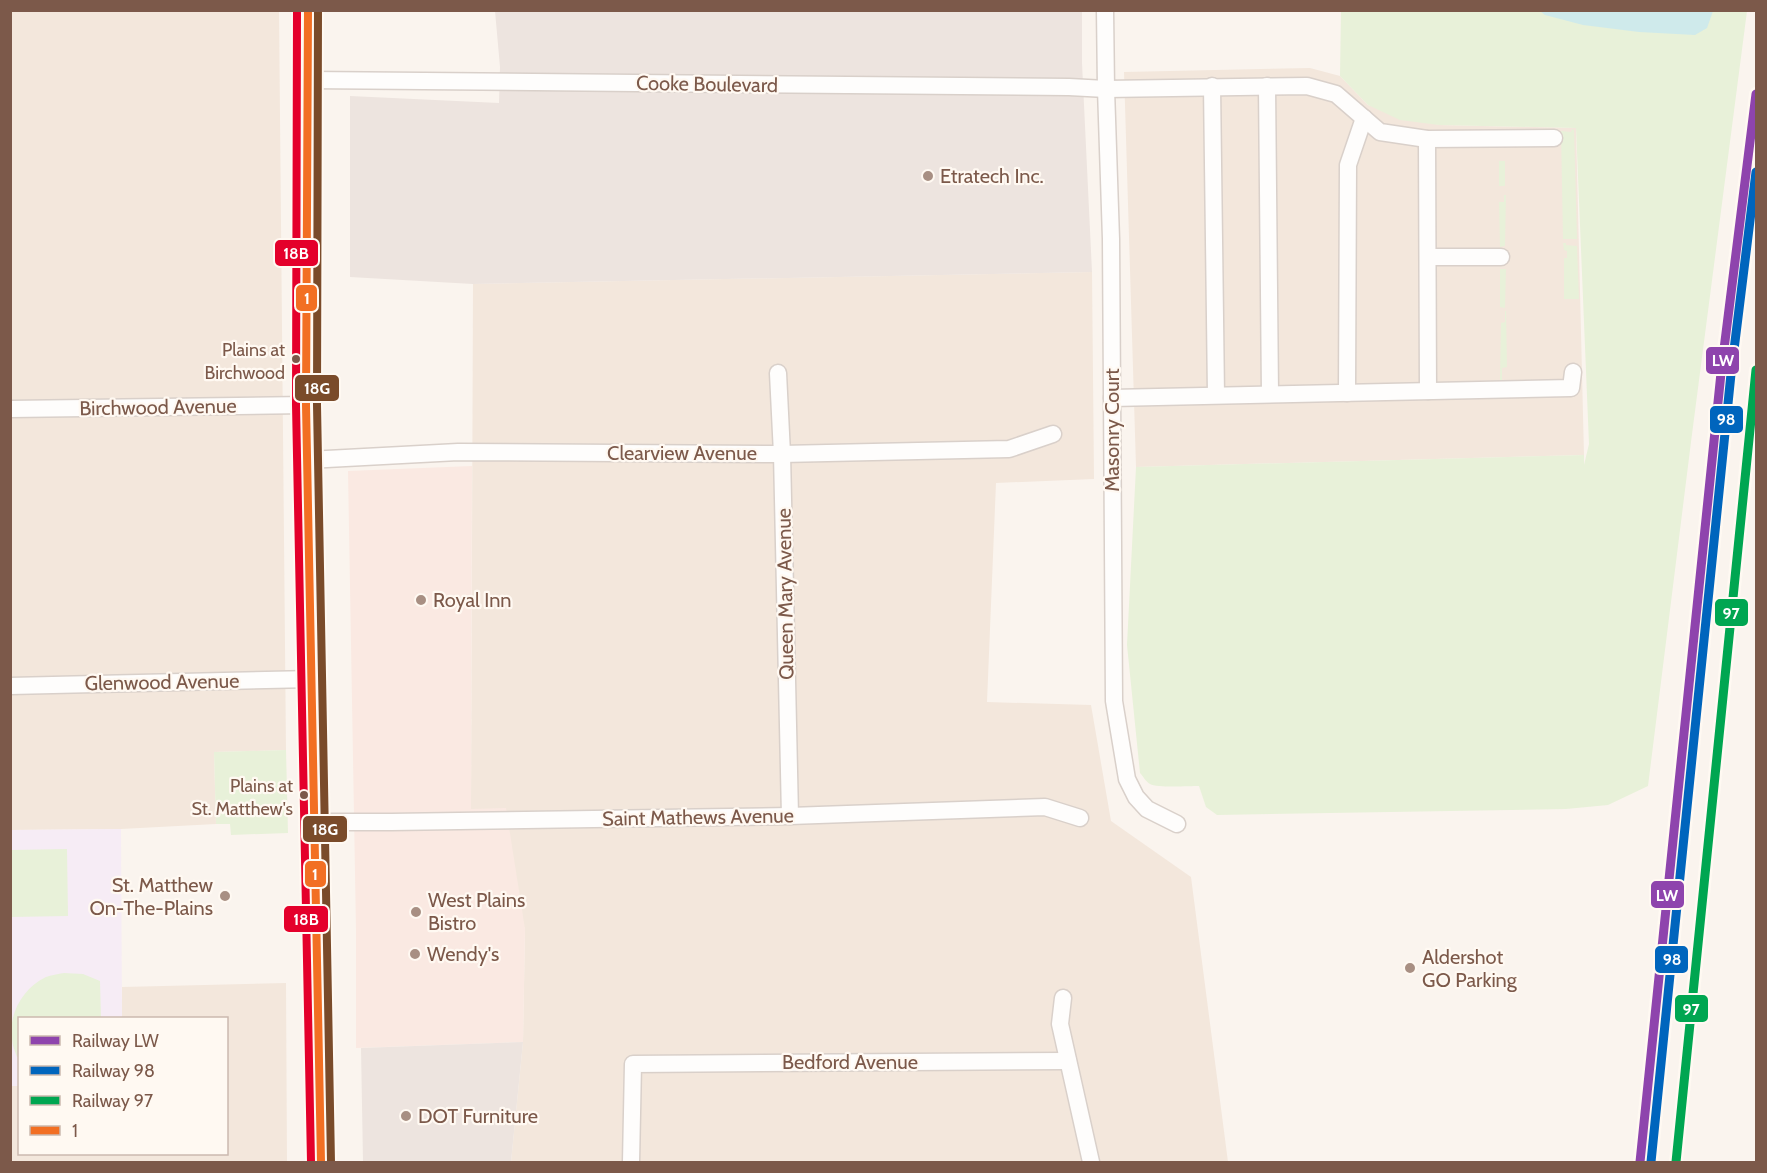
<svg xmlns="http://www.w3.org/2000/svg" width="1767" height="1173" viewBox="0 0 1767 1173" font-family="Cabin,sans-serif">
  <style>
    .residential { fill: #f3e7dc }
    .commercial { fill: #fae9e2 }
    .industrial { fill: #ede4df }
    .education { fill: #f6ecf5 }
    .green { fill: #e8f1d9 }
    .water { fill: #cfeaeb }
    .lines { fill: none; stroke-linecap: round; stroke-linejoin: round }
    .minor-casing { stroke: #d9d0ca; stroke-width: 19 }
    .primary-casing { stroke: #dbd0ca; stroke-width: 28 }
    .minor { stroke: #fefdfc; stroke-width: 16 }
    .primary { stroke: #f4eee6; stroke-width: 26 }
    .bus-1-casing { stroke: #fff9f2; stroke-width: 12 }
    .bus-2-casing { stroke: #fff9f2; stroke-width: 12 }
    .bus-3-casing { stroke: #fff9f2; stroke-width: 12 }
    .bus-1 { stroke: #f26f23; stroke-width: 8 }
    .bus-2 { stroke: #e4002b; stroke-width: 8 }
    .bus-3 { stroke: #7a4b2a; stroke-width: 8 }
    .rail-1-casing { stroke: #fff9f2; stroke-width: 14 }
    .rail-2-casing { stroke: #fff9f2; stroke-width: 14 }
    .rail-3-casing { stroke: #fff9f2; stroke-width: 14 }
    .rail-1 { stroke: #8e44ad; stroke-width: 9 }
    .rail-2 { stroke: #0065bd; stroke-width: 9 }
    .rail-3 { stroke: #00a651; stroke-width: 9 }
    .poi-dot { fill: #a88f83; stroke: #fff9f2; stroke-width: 2 }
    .bus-dot { fill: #7c594a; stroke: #fff9f2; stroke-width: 2 }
    .labels { text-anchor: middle; stroke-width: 4.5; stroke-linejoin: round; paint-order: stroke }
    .bus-label { font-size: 18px; fill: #7c594a; stroke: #fff9f2; text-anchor: end }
    .street-label { font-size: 20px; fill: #7c594a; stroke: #fff9f2 }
    .poi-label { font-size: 20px; fill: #7c594a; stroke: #fff9f2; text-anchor: start }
    .line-badge { stroke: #fff9f2; stroke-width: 2 }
    .badge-label { font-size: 16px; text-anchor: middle; font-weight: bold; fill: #fff }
  </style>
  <rect width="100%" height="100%" fill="#faf4ee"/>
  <g class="residential">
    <path d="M10 11H279L286 750 214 752 216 824 121 829 11 830Z"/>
    <path d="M1310 68 1340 76 1368 105 1439 125 1576 128 1584 455 1136 467 1124 72Z"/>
    <path d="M1092 272 1094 479 996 483 987 702 1091 705 1111 821 1191 877 1228 1162H511L523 1042 525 929 471 809 473 284Z"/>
    <path d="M286 983 287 1162H11V1086H19L20 1154H226V1018H122V987Z"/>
  </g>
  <path class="commercial" d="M472 466 471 809 506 808 525 929 523 1042 356 1048V930L348 471Z"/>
  <g class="industrial">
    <path d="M495 11H1082V63L1092 272 473 284 350 277V96L499 103 500 67Z"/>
    <path d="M523 1042 511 1162H363L361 1048Z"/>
  </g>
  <path class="education" d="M121 829 122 1018H20L19 1086H10V830Z"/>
  <g class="green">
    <path d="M1341 11H1747L1691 442 1648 786 1608 805 1566 809 1217 815 1206 807 1199 786C1188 786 1157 788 1150 784 1146 782 1143 776 1140 773L1127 645 1136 467 1584 455V465L1589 444 1576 128 1439 125 1400 120 1368 105 1340 76Z"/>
    <path d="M1572 129 1574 130 1577 239H1563L1561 131 1571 132Z"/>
    <rect x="1499" y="161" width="6" height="25"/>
    <path d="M1504 195H1506L1505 246 1500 247 1499 202H1504Z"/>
    <path d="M1563 243H1566V245L1577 246 1579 299H1564V258H1567V251L1564 250Z"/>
    <path d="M1500 269H1506L1505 308 1500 307Z"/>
    <path d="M1505 311H1506L1507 367 1502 368V380H1500L1501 323 1505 322Z"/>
    <path d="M286 750 288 833 231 835 230 824H216L214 752Z"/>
    <path d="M67 849 68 916 11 917V850Z"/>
    <path d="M64 973 83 974 100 981 101 1018H20L19 1057H17C15 1051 12 1045 12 1039 8 1014 23 988 46 977 51 975 58 974 64 973Z"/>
  </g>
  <path class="water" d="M1540 11 1713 10V11L1707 28 1695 35 1639 32 1583 25 1545 15Z"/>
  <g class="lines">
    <defs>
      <g id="minor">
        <path d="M1105 10 1106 89 1111 239 1114 701 1127 779 1136 797 1147 809 1177 824"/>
        <path d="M308 80 1069 87 1106 89 1307 86 1336 94 1380 132 1427 139 1554 138"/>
        <path d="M1212 86 1216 395"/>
        <path d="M1267 86 1270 394"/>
        <path d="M1427 139 1428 391"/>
        <path d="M1428 257H1501"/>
        <path d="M778 373 782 454 790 816"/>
        <path d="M1347 393 1348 165 1364 118"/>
        <path d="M1112 398 1571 388 1573 372"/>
        <path d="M10 409 306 405"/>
        <path d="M308 460 458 452 782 454 1009 449 1053 434"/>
        <path d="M10 686 313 679"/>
        <path d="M315 822H391L790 816 1045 807 1080 818"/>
        <path d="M1063 998 1060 1024 1091 1162"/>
        <path d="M631 1162 633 1064 1068 1061"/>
      </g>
      <path id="primary" d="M308 10 306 405 321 1162"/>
    </defs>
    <use href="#minor" class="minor-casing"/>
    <use href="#primary" class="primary-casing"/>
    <use href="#minor" class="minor"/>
    <use href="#primary" class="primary"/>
    <defs>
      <path id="bus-1" d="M308 10 306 405 321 1162"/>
      <path id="bus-2" d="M297 10 296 405 311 1162"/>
      <path id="bus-3" d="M318 10 317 405 331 1162"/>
    </defs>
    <use href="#bus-1" class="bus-1-casing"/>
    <use href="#bus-2" class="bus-2-casing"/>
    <use href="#bus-3" class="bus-3-casing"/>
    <use href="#bus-1" class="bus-1"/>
    <use href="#bus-2" class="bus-2"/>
    <use href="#bus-3" class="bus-3"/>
    <defs>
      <path id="rail-1" d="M1640 1162 1721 373 1756 94"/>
      <path id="rail-2" d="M1651 1162 1731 374 1756 172"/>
      <path id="rail-3" d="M1676 1162 1756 370"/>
    </defs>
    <use href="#rail-1" class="rail-1-casing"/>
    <use href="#rail-2" class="rail-2-casing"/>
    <use href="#rail-3" class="rail-3-casing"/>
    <use href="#rail-1" class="rail-1"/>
    <use href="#rail-2" class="rail-2"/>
    <use href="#rail-3" class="rail-3"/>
  </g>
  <g class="poi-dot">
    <circle cx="928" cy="176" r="6"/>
    <circle cx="421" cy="600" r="6"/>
    <circle cx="225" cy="896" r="6"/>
    <circle cx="416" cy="912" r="6"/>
    <circle cx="415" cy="954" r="6"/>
    <circle cx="1410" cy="968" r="6"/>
    <circle cx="406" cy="1116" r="6"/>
  </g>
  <g class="bus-dot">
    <circle cx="296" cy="359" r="5"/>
    <circle cx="304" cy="795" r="5"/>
  </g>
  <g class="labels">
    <g class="bus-label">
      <text x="285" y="356">Plains at<tspan x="285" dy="23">Birchwood</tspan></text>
      <text x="293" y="792">Plains at<tspan x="293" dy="23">St. Matthew's</tspan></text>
    </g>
    <g class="street-label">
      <text transform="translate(707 84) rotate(1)" y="7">Cooke Boulevard</text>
      <text transform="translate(158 407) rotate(-1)" y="7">Birchwood Avenue</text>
      <text transform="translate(1112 430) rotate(-90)" y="7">Masonry Court</text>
      <text x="682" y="460">Clearview Avenue</text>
      <text transform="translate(785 594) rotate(-91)" y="7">Queen Mary Avenue</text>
      <text transform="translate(162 682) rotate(-1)" y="7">Glenwood Avenue</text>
      <text transform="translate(698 817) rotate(-1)" y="7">Saint Mathews Avenue</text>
      <text x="850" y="1069">Bedford Avenue</text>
    </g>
    <g class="poi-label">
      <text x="940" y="183">Etratech Inc.</text>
      <text x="433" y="607">Royal Inn</text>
      <text x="213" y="892" text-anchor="end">St. Matthew<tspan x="213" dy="23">On-The-Plains</tspan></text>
      <text x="428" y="907">West Plains<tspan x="428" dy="23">Bistro</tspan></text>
      <text x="427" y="961">Wendy's</text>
      <text x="1422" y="964">Aldershot<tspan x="1422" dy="23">GO Parking</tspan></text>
      <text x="418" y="1123">DOT Furniture</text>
    </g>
  </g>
  <g class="line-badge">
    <rect x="274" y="239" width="45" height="28" rx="6" fill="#e4002b"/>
    <rect x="295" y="284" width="23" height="28" rx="6" fill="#f26f23"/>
    <rect x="1705" y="346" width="35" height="29" rx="6" fill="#8e44ad"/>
    <rect x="294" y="374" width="46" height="28" rx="6" fill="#7a4b2a"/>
    <rect x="1709" y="405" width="35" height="29" rx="6" fill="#0065bd"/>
    <rect x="1714" y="598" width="35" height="29" rx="6" fill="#00a651"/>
    <rect x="302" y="815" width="46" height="28" rx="6" fill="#7a4b2a"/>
    <rect x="304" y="860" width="23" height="28" rx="6" fill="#f26f23"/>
    <rect x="1650" y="880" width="35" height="29" rx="6" fill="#8e44ad"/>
    <rect x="283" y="905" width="46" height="28" rx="6" fill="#e4002b"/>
    <rect x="1654" y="945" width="35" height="29" rx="6" fill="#0065bd"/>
    <rect x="1674" y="994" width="35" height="29" rx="6" fill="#00a651"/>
  </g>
  <g class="badge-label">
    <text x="296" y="259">18B</text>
    <text x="307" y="304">1</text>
    <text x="1723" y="366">LW</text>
    <text x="317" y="394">18G</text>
    <text x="1726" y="425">98</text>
    <text x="1731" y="619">97</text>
    <text x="325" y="835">18G</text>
    <text x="315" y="880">1</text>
    <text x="1667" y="901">LW</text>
    <text x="306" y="925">18B</text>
    <text x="1672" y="965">98</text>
    <text x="1691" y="1015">97</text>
  </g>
  <rect width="1767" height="1173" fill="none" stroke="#7c594a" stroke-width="24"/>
  <rect x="18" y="1017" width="210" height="138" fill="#fff9f2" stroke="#cbb9af" stroke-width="1.5"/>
  <rect x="30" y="1036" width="30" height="9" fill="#8e44ad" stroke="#cbb9af" stroke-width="1.5"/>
  <text x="72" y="1047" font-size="18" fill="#7c594a">Railway LW</text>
  <rect x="30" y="1066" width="30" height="9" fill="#0065bd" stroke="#cbb9af" stroke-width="1.5"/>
  <text x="72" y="1077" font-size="18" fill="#7c594a">Railway 98</text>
  <rect x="30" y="1096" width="30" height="9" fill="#00a651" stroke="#cbb9af" stroke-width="1.5"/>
  <text x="72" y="1107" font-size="18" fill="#7c594a">Railway 97</text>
  <rect x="30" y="1126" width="30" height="9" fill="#f26f23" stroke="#cbb9af" stroke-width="1.5"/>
  <text x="72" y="1137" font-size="18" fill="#7c594a">1</text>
</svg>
